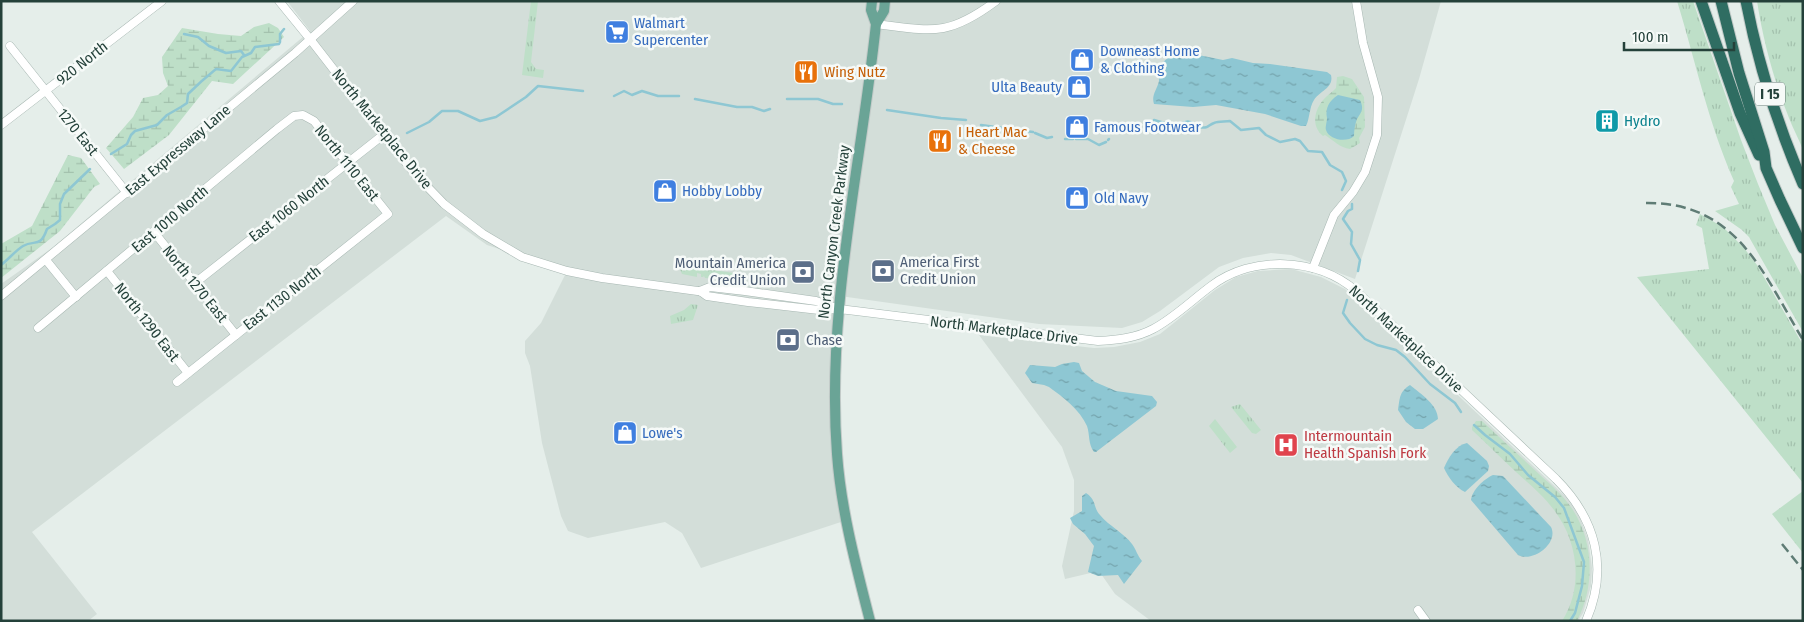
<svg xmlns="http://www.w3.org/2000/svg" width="1804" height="622" viewBox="0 0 1804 622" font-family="'Fira Sans Condensed',sans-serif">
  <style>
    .built { fill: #d3ded9 }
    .grass { fill: url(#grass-tufts) }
    .wetland { fill: url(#wetland-marsh) }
    .water { fill: url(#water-ripples) }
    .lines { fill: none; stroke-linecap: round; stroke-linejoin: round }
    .stream { stroke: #8ec7d3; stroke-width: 2.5 }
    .minor-casing { stroke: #a7b7b2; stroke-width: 9 }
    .major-casing { stroke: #c2cac8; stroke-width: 12 }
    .highway-casing { stroke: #c2cac8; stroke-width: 13 }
    .minor { stroke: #fff; stroke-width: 8 }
    .major { stroke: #6aa496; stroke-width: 10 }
    .highway { stroke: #2f6d62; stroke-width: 11 }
    .rail { stroke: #5f7c75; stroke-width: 2.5; stroke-dasharray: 10 5; stroke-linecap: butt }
    .labels { text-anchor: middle; stroke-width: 5; stroke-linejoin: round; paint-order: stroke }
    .shield { fill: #f6faf8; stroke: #637873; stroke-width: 1 }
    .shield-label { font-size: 14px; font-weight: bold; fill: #24413a }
    .shop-label { font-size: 15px; fill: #366cbe; stroke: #f6faf8; text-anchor: start }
    .street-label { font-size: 15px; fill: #24413a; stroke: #f6faf8 }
    .food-label { font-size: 15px; fill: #c56008; stroke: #f6faf8; text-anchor: start }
    .culture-label { font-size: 15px; fill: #0d838f; stroke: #f6faf8; text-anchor: start }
    .service-label { font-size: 15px; fill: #4e5e75; stroke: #f6faf8; text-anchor: start }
    .health-label { font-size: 15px; fill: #be3a42; stroke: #f6faf8; text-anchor: start }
  </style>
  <defs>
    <pattern id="grass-tufts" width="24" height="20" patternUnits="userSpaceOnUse" patternTransform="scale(1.25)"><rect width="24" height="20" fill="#bedfc8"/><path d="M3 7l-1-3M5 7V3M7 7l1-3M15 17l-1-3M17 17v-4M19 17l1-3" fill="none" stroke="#a3c1ad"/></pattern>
    <pattern id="wetland-marsh" width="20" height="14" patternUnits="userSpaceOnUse" patternTransform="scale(1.25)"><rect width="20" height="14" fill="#bedfc8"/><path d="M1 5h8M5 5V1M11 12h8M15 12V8" fill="none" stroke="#a3c1ad"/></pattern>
    <pattern id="water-ripples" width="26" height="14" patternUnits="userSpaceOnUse" patternTransform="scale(1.25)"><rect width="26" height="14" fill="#8ec7d3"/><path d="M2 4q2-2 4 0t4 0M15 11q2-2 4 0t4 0" fill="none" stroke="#74a3ac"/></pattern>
  </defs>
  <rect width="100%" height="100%" fill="#e5eeea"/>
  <g class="built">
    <path d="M287 1H1441L1419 79 1355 279 1291 255 1271 253 1243 258 1219 267 1160 311 1142 322 1122 328 1039 324 840 296 836 432 847 520 701 568 682 533 665 522 588 538 568 531 561 516 542 443 530 366 525 353V341L541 323 567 271 487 245 446 216 32 532 97 614 88 621H1V284L52 248 310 31Z"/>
    <path d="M1291 269 1321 277 1345 289 1565 496 1578 513 1588 539 1592 568 1591 586 1583 613 1578 621H1151L1115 594 1099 571 1065 579 1062 566 1074 511V480L1062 447 979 335 1094 348 1114 347 1140 342 1160 334 1215 290 1236 277 1258 271Z"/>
  </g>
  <g class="grass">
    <path d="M531 1H538L531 62 536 69 544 70 543 78 522 75Z"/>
    <path d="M1677 1H1693L1741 140 1758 184 1775 225 1803 278V332L1749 237 1742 230 1715 211 1739 204 1731 187 1734 181C1708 122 1696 63 1677 1Z"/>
    <path d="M1757 1H1803V150C1799 139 1793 129 1789 118 1774 81 1763 40 1757 1Z"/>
    <path d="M1700 214 1723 227 1744 248 1757 265 1803 345V483L1637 277 1709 269 1702 228 1696 225Z"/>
    <path d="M678 265 734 273 727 280 705 278 704 276 703 277H701V274L697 273V277L682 274Z"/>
    <path d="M691 304 698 305 693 320 671 324 670 316 684 310Z"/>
    <path d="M1240 404 1261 430 1256 434 1252 433 1231 407Z"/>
    <path d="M1215 419 1237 447 1230 453 1209 426Z"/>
    <path d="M1803 491V553L1772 514Z"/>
  </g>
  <g class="wetland">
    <path d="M269 23 278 28 284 37 233 84 212 81 169 135 124 169 106 148 133 117 143 98 158 95 168 86 163 73 162 57 182 28 218 34 241 36 254 27Z"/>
    <path d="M1343 76 1352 79 1364 97 1365 127 1359 138 1360 143 1350 149C1340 148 1333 140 1325 135L1323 136C1311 126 1314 110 1324 99 1327 95 1333 92 1336 88L1337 77Z"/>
    <path d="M68 155 81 158 100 184 94 187 60 231 1 278V244L32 226Z"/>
    <path d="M1476 421H1482C1501 439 1520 456 1539 474 1551 485 1564 496 1573 510 1594 543 1595 586 1577 621H1562C1584 587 1578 541 1554 510 1543 495 1529 484 1516 472 1501 458 1487 444 1472 430V427Z"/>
  </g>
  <g class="water">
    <path d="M1178 53H1189L1223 60 1232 58 1253 63 1270 64 1327 72 1331 75C1334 88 1321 90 1314 100 1309 108 1310 118 1306 126H1301L1265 114 1216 105 1193 107 1154 104C1151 95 1157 90 1159 81 1159 78 1158 75 1158 73 1159 62 1170 56 1178 53Z"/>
    <path d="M1338 95 1360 100C1364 109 1362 111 1357 119 1355 124 1354 130 1354 136 1347 143 1329 140 1326 130 1325 127 1327 122 1327 118 1325 108 1329 101 1338 95Z"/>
    <path d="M1074 362 1079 363 1082 371 1095 382 1116 391 1152 396 1157 402 1156 406 1096 452H1094C1088 444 1090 435 1087 426 1080 410 1063 397 1049 387L1044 385 1032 383 1025 373 1030 365 1055 367 1062 364Z"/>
    <path d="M1410 385C1421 394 1438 405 1438 419L1423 429H1415L1406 422 1398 410C1400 398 1399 392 1410 385Z"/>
    <path d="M1467 443 1487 461 1489 466 1488 471 1465 492C1456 488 1448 477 1444 468 1448 458 1456 445 1467 443Z"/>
    <path d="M1493 475 1503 476 1551 527C1559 543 1533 563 1518 555L1471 500C1472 490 1484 479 1493 475Z"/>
    <path d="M1086 493C1097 500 1093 508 1100 515 1109 526 1124 533 1132 544 1136 549 1137 555 1142 561L1124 584 1118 575 1098 576 1088 572 1094 546 1085 534 1073 524 1070 518 1082 511V496Z"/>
  </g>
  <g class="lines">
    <g class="stream">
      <path d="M184 34 198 37 209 46 226 53 241 51 244 55"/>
      <path d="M614 96 624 91 632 95 642 91 658 96H679"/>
      <path d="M695 99 737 107H752L764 111 770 109"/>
      <path d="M787 99H818L833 104H842"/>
      <path d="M887 110 941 118 966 120"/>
      <path d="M1154 120 1178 127C1193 113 1193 131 1207 127 1209 126 1211 124 1214 123 1219 121 1225 122 1230 121L1241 130 1259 128 1266 135 1280 142 1295 139 1300 141 1308 151 1322 152 1330 165 1342 172 1346 181 1342 190"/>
      <path d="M981 125 1033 132"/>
      <path d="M407 133 429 122 442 111H458L480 121 496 117 526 97 538 86 583 91"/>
      <path d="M1035 133 1047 138 1052 137"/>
      <path d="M1065 139H1073"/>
      <path d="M1076 139H1088L1099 145 1106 142"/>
      <path d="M1108 140 1109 139"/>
      <path d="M111 154 127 144 131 135 135 131 157 125 167 115 181 107 187 103 188 94C197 85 206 77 216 69L231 71 242 57 251 53 255 47 279 44 280 42V34L284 29"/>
      <path d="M1352 204V209L1348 211 1343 219 1352 232 1351 244 1360 260 1358 271"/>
      <path d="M1 265C9 259 15 251 23 246 35 239 40 249 47 229L55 224 60 220V204L64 194 90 169"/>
      <path d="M1347 300 1343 313 1350 323 1365 339 1377 345 1396 350 1405 357 1430 384 1455 403 1461 412"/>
      <path d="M1474 425 1485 435 1510 454 1528 475 1555 497 1564 508 1584 562 1582 586 1575 613 1570 621"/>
    </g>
    <defs>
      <g id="minor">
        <path d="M279 1 310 39 414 173 444 204 483 234 522 257 567 271 602 278 705 292"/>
        <path d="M876 24C932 31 948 37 996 1"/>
        <path d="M10 46 127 193"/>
        <path d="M1 125 162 1"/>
        <path d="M154 232 236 335"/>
        <path d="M46 260 76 297"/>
        <path d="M1313 268 1334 215 1353 192 1365 172 1377 135 1378 97 1363 43 1356 1"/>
        <path d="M107 271 188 373"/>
        <path d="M195 283 383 135"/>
        <path d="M700 291 710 287 745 291 816 301 839 309 856 311 1098 341C1117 340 1136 338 1153 329 1174 318 1192 300 1211 286 1252 255 1317 257 1356 291L1556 479C1596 519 1609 568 1586 621"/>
        <path d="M700 291 707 296 748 302 819 310 836 309"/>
        <path d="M1 296 295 53 353 1"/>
        <path d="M38 328 277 129 294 116 303 115 314 121 388 214 177 382"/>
        <path d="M1418 610 1426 621"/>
      </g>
      <g id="major">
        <path d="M876 24 884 11 885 1"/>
        <path d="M870 621C856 566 841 510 837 454 826 309 861 167 876 24L871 10 872 1"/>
      </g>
      <g id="highway">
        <path d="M1701 1 1740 113 1759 155"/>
        <path d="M1721 1 1739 73 1764 152 1766 168 1780 200 1803 248"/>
        <path d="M1746 1C1758 64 1778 126 1803 184"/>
      </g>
    </defs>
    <use href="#minor" class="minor-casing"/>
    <use href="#major" class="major-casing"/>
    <use href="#highway" class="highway-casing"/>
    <use href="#minor" class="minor"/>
    <use href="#major" class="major"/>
    <use href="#highway" class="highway"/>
    <g class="rail">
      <path d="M1646 203C1737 202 1763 273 1803 340"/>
      <path d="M1782 544 1803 570"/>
    </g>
  </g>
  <defs>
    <symbol id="supermarket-square" viewBox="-11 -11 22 22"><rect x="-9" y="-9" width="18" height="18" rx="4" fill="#3f7fe0" stroke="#f6faf8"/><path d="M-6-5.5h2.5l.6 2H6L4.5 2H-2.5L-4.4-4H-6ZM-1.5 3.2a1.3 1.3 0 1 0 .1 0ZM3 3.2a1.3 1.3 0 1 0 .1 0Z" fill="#fff"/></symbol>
    <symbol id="shop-square" viewBox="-11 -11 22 22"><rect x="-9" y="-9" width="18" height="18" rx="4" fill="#3f7fe0" stroke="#f6faf8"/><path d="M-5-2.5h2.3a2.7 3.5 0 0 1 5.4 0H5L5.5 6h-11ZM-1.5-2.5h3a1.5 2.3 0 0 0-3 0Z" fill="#fff"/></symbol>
    <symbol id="restaurant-square" viewBox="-11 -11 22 22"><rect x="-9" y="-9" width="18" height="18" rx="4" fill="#e8710a" stroke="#f6faf8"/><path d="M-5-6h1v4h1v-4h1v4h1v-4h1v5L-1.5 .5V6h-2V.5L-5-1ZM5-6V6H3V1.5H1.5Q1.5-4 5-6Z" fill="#fff"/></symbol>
    <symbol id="building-square" viewBox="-11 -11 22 22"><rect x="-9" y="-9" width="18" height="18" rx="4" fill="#0f9aa8" stroke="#f6faf8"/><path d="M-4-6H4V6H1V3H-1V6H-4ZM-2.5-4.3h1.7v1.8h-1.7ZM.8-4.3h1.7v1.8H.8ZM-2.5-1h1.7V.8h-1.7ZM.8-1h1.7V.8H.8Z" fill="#fff"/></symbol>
    <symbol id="bank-square" viewBox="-11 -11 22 22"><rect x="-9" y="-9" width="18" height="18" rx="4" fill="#5c6f8a" stroke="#f6faf8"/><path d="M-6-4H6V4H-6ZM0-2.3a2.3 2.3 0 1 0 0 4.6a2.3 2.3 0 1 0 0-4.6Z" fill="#fff"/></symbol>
    <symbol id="hospital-square" viewBox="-11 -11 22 22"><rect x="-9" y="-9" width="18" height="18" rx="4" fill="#e0444e" stroke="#f6faf8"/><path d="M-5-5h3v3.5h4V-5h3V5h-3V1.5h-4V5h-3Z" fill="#fff"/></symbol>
  </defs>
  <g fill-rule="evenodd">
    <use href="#supermarket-square" x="603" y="18" width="28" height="28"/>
    <use href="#shop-square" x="1068" y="46" width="28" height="28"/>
    <use href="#restaurant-square" x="792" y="58" width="28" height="28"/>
    <use href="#shop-square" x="1065" y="73" width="28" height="28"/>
    <use href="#building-square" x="1593" y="107" width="28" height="28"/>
    <use href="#shop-square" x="1063" y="113" width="28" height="28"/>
    <use href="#restaurant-square" x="926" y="127" width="28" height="28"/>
    <use href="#shop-square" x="651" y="177" width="28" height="28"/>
    <use href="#shop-square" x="1063" y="184" width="28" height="28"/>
    <use href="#bank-square" x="869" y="257" width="28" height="28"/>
    <use href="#bank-square" x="789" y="258" width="28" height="28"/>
    <use href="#bank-square" x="774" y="326" width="28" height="28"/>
    <use href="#shop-square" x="611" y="419" width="28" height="28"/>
    <use href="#hospital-square" x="1272" y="431" width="28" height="28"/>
  </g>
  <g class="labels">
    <rect class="shield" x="1755" y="82.5" width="30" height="23" rx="4"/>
    <g class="shield-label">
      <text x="1770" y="99">I 15</text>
    </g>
    <g class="shop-label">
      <text x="634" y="28">Walmart<tspan x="634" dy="17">Supercenter</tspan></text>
      <text x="1100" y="56">Downeast Home<tspan x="1100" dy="17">&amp; Clothing</tspan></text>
      <text x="1062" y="92" text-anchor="end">Ulta Beauty</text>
      <text x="1094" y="132">Famous Footwear</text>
      <text x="682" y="196">Hobby Lobby</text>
      <text x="1094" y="203">Old Navy</text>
      <text x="642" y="438">Lowe's</text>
    </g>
    <g class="street-label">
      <text transform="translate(82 63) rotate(-38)" y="5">920 North</text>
      <text transform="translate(382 129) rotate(51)" y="5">North Marketplace Drive</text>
      <text transform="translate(78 132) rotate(51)" y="5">1270 East</text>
      <text transform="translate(178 150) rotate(-40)" y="5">East Expressway Lane</text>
      <text transform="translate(347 163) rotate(51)" y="5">North 1110 East</text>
      <text transform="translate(289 209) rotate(-38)" y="5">East 1060 North</text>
      <text transform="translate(170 219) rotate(-40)" y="5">East 1010 North</text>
      <text transform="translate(834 232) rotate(-83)" y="5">North Canyon Creek Parkway</text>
      <text transform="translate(195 284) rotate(51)" y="5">North 1270 East</text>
      <text transform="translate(282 298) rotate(-38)" y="5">East 1130 North</text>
      <text transform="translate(147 322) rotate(52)" y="5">North 1290 East</text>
      <text transform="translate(1004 330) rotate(7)" y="5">North Marketplace Drive</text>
      <text transform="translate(1406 339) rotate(43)" y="5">North Marketplace Drive</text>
    </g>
    <g class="food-label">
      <text x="824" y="77">Wing Nutz</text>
      <text x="958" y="137">I Heart Mac<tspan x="958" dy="17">&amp; Cheese</tspan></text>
    </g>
    <g class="culture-label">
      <text x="1624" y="126">Hydro</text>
    </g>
    <g class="service-label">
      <text x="900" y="267">America First<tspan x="900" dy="17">Credit Union</tspan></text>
      <text x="786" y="268" text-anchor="end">Mountain America<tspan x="786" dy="17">Credit Union</tspan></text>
      <text x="806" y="345">Chase</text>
    </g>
    <g class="health-label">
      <text x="1304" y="441">Intermountain<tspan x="1304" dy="17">Health Spanish Fork</tspan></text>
    </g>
  </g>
  <rect width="1804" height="622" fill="none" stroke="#24413a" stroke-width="5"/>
  <path d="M1624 42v8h110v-8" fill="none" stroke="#24413a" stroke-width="2.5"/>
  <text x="1632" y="42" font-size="15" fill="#24413a" stroke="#f6faf8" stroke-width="4" paint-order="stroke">100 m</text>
</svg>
